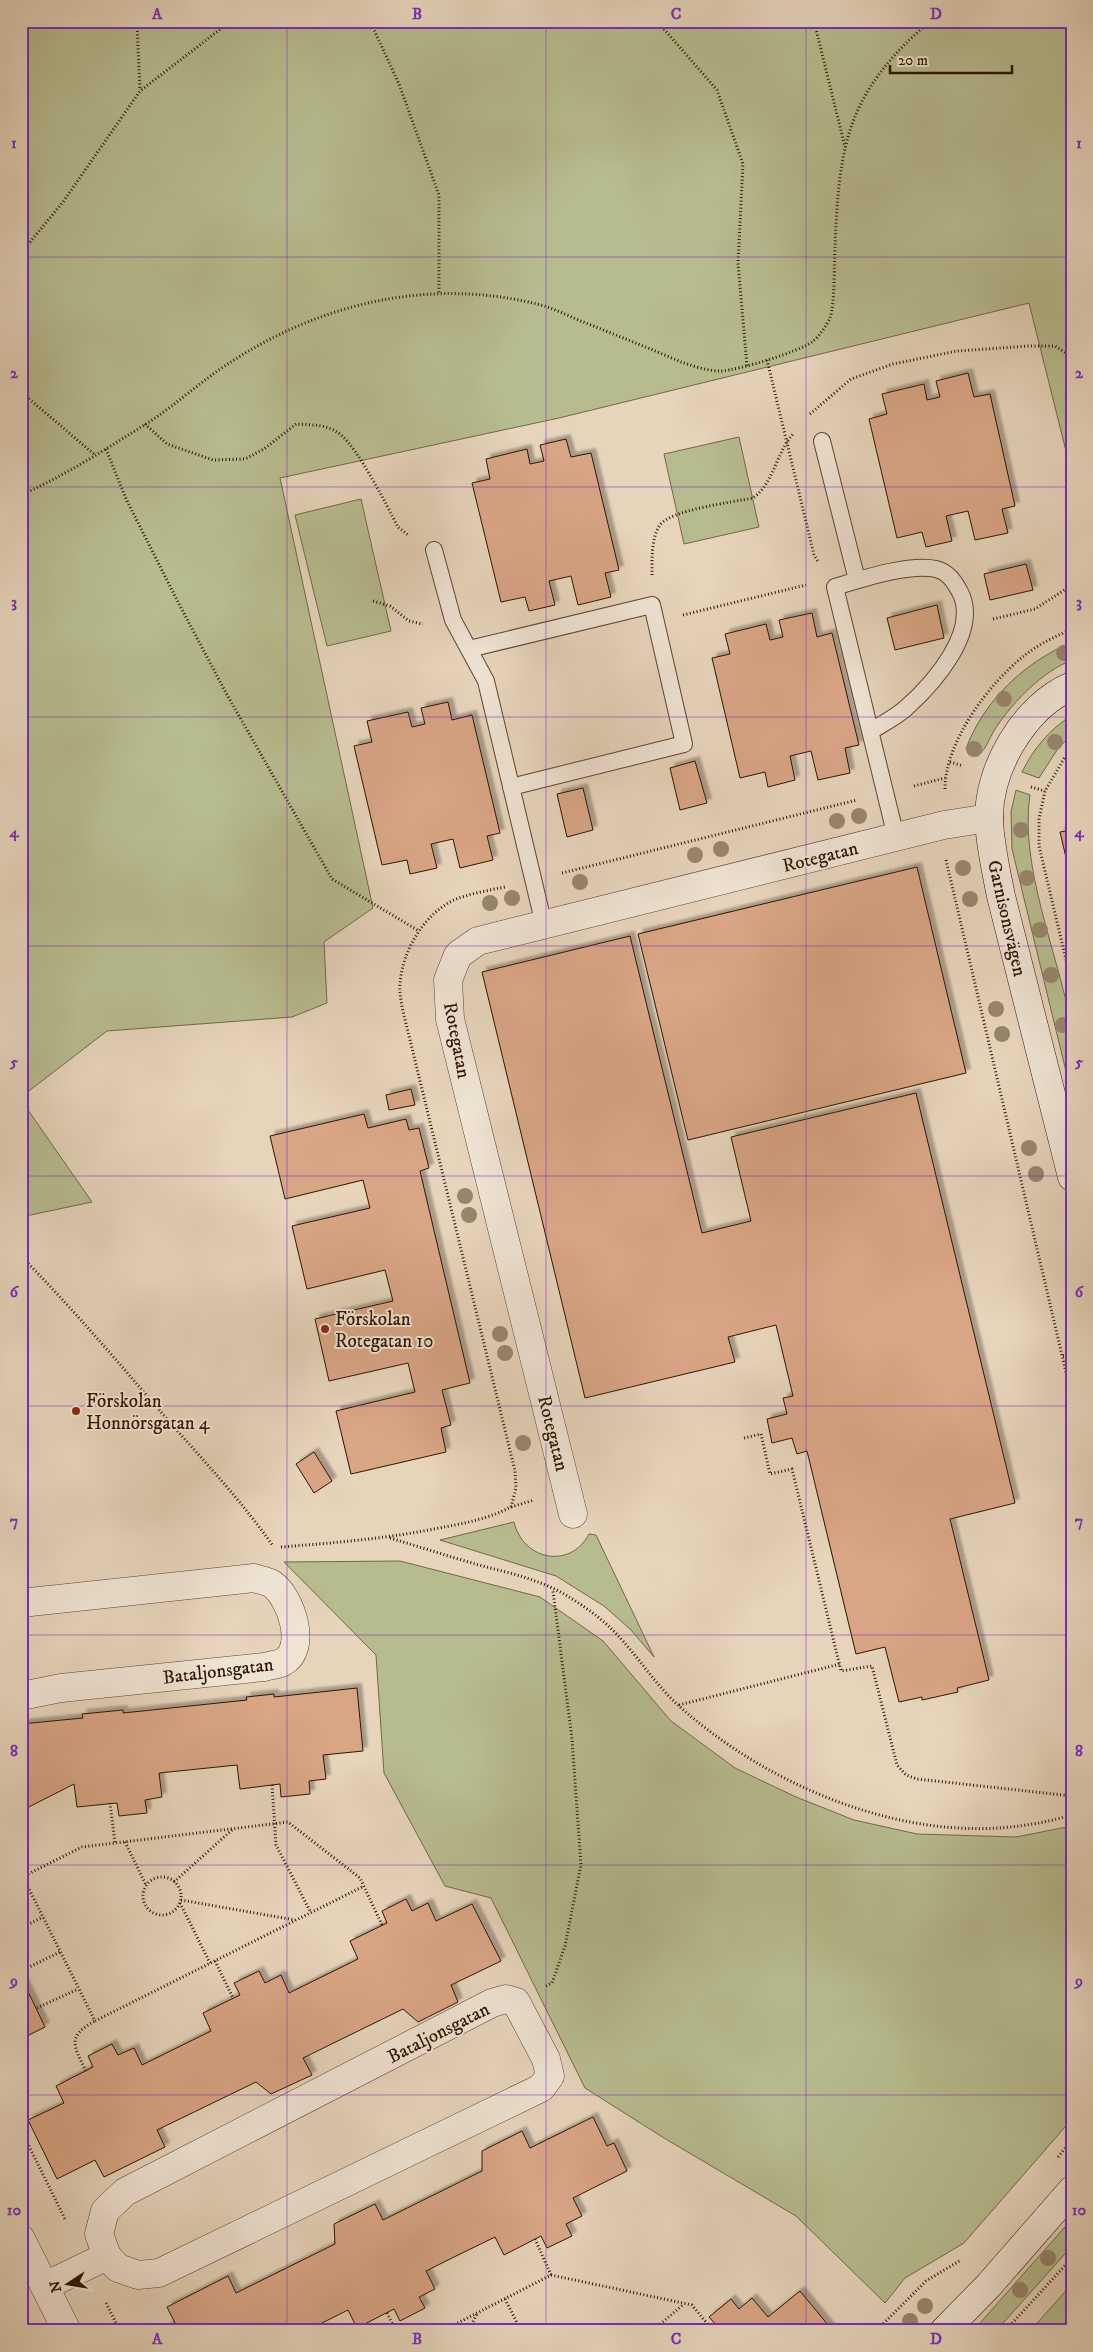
<svg xmlns="http://www.w3.org/2000/svg" width="1093" height="2352" viewBox="0 0 1093 2352" font-family="'IM FELL DW Pica',serif">
  <style>
    .green { fill: #b7bc8f; stroke: #726848 }
    .building { fill: #d8a585; stroke: #2e1500; filter: url(#shadow) }
    .lines { fill: none; stroke-linecap: round; stroke-linejoin: round }
    .lane-casing { stroke: #5c452f; stroke-width: 18 }
    .street-casing { stroke: #5c452f; stroke-width: 29 }
    .secondary-casing { stroke: #2e1500; stroke-width: 29 }
    .path { stroke: #2e1500; stroke-width: 3; stroke-dasharray: 1 2.5; stroke-linecap: butt }
    .lane { stroke: #efe3d3; stroke-width: 16 }
    .street { stroke: #efe3d3; stroke-width: 28 }
    .secondary { stroke: #efe3d3; stroke-width: 28 }
    .tree { fill: #97866c }
    .grid { fill: none; stroke: #7b2cbf; stroke-width: 1; stroke-opacity: 0.55 }
    .poi-dot { fill: #8f2418; stroke: #efe3d3; stroke-width: 2 }
    .labels { text-anchor: middle; stroke-width: 4; stroke-linejoin: round; paint-order: stroke }
    .street-label { font-size: 19px; fill: #2e1500; stroke: #efe3d3 }
    .poi-label { font-size: 19px; fill: #2e1500; stroke: #efe3d3; text-anchor: start }
    .neatline { fill: none; stroke: #7b2cbf; stroke-width: 2 }
    .grid-label { font-size: 16px; text-anchor: middle; font-weight: bold; fill: #7b2cbf }
  </style>
  <defs>
    <filter id="shadow"><feDropShadow dx="4.5" dy="-4.5" stdDeviation="1" flood-color="#0004"/></filter>
  </defs>
  <rect width="100%" height="100%" fill="#e6d4bb"/>
  <filter id="stains"><feTurbulence type="fractalNoise" baseFrequency=".004" numOctaves="4"/><feColorMatrix values="0 0 0 0 .2 0 0 0 0 .09 0 0 0 0 .02 0 0 0 .5 -.17"/></filter>
  <radialGradient id="worn" r=".72"><stop offset=".6" stop-color="#630" stop-opacity="0"/><stop offset="1" stop-color="#630" stop-opacity=".3"/></radialGradient>
  <g class="green">
    <path d="M21 21H1072V475L1029 303 559 418 280 478 373 908 324 942 327 1003 292 1017 107 1031 21 1097Z"/>
    <path d="M739 437 759 527 684 544 664 454Z"/>
    <path d="M361 499 391 631 327 646 295 515Z"/>
    <path d="M1072 642V660C1042 672 1015 700 997 726 990 736 987 748 978 756L970 754 966 749C983 701 1025 662 1072 642Z"/>
    <path d="M1072 715V735L1059 747 1039 778 1022 772C1034 748 1049 730 1072 715Z"/>
    <path d="M1016 790 1030 795C1019 865 1058 954 1071 1024 1076 1046 1072 1073 1072 1096L1012 849 1011 812Z"/>
    <path d="M21 1100 92 1202 21 1217Z"/>
    <path d="M514 1522C523 1560 570 1570 589 1534L596 1535 654 1657 631 1630 604 1606 556 1576 440 1540Z"/>
    <path d="M400 1561 540 1597 603 1641 671 1721 735 1768 796 1797 854 1820 917 1834 1016 1837 1072 1826V2119L964 2243 905 2278 885 2303 796 2216 664 2138 585 2088 491 1898 445 1886 384 1773 376 1655 284 1562Z"/>
    <path d="M1072 2219V2246L996 2331H973Z"/>
    <path d="M1072 2284V2331H1030Z"/>
  </g>
  <g class="building">
    <path d="M968 373 974 397 990 394 1015 506 1002 509 1008 533 975 540 968 511 946 516 952 541 926 547 922 532 897 538 869 419 887 414 882 394 924 384 927 400 940 397 936 381Z"/>
    <path d="M566 439 571 457 591 453 619 570 605 573 611 597 578 605 571 576 549 581 555 605 529 611 525 597 501 602 472 483 490 479 486 459 527 449 530 464 544 461 540 445Z"/>
    <path d="M1026 564 1033 590 990 600 984 574Z"/>
    <path d="M937 605 944 638 895 650 887 618Z"/>
    <path d="M812 613 817 637 832 633 859 745 845 748 850 773 818 780 811 751 790 756 795 780 768 787 765 772 740 778 712 658 730 654 725 634 766 624 770 640 783 637 779 620Z"/>
    <path d="M448 702 452 720 472 715 500 833 487 836 493 860 460 868 453 839 431 844 437 868 410 874 407 860 382 865 354 746 372 742 367 721 408 712 412 727 425 724 421 708Z"/>
    <path d="M695 761 707 803 680 810 670 768Z"/>
    <path d="M583 788 593 830 567 837 557 794Z"/>
    <path d="M1072 830V883L1060 832Z"/>
    <path d="M917 867 966 1073 688 1140 638 934Z"/>
    <path d="M630 936 702 1233 751 1221 731 1137 916 1093 1015 1503 950 1519 989 1680 957 1688 958 1692 922 1700V1697L899 1702 885 1647 856 1654 807 1451 797 1454 792 1438 772 1443 767 1419 787 1414 783 1398 793 1396 776 1325 728 1337 735 1362 585 1398 482 972Z"/>
    <path d="M411 1089 415 1105 389 1110 386 1095Z"/>
    <path d="M364 1114 368 1128 406 1119 409 1130 419 1128 429 1168 420 1171 470 1383 442 1390 451 1425 441 1428 446 1452 351 1474 336 1411 415 1392 408 1363 329 1381 315 1319 393 1301 385 1270 307 1289 292 1226 370 1208 363 1180 285 1199 270 1136Z"/>
    <path d="M314 1452 332 1481 314 1493 296 1464Z"/>
    <path d="M357 1688 363 1751 323 1755 326 1779 309 1781 310 1794 281 1797 280 1784 240 1789 237 1765 159 1773 162 1797 145 1800 147 1813 119 1816 117 1803 77 1807 74 1784 21 1811V1724L83 1718 82 1714 123 1710V1713L247 1700 246 1697 274 1694V1697Z"/>
    <path d="M406 1899 412 1911 428 1903 436 1921 472 1904 501 1961 451 1985 458 2002 418 2022 403 2009 303 2058 312 2075 271 2094 256 2082 157 2130 165 2147 104 2177 95 2160 57 2179 28 2120 64 2103 56 2086 93 2067 88 2056 112 2044 118 2055 134 2048 142 2065 211 2031 203 2013 240 1995 234 1983 259 1971 265 1983 281 1975 289 1993 358 1959 350 1941 387 1923 382 1911Z"/>
    <path d="M21 1977 45 2027 21 2039Z"/>
    <path d="M593 2117 607 2146 614 2143 627 2171 573 2198 582 2216 566 2224 572 2236 547 2248 541 2236 504 2255 495 2237 452 2258 426 2271 435 2289 419 2297 425 2308 400 2321 394 2309 357 2328 348 2310 306 2331H159L175 2323 167 2307 228 2276 236 2293 335 2244 334 2224 375 2204 383 2220 482 2171V2151L522 2131 530 2148Z"/>
    <path d="M800 2291 833 2331H714L718 2327 709 2317 731 2299 739 2309 752 2298 768 2317Z"/>
  </g>
  <g class="lines">
    <defs>
      <g id="lane">
        <path d="M822 441 857 580"/>
        <path d="M434 550 453 620 486 681 544 925"/>
        <path d="M469 649 652 605 684 744 511 787"/>
        <path d="M871 731C882 724 896 717 906 708 934 683 980 631 960 592 954 581 948 572 936 569 909 563 862 579 835 587L896 837"/>
      </g>
      <g id="street">
        <path d="M573 1514 450 1019 448 980 458 955 478 941 944 825 989 818"/>
        <path d="M21 1603 254 1578C259 1580 267 1581 272 1584 291 1597 308 1649 283 1662 278 1665 270 1665 264 1667L61 1688 21 1696"/>
        <path d="M506 1999 516 2002 546 2059 550 2076 541 2088 159 2273 138 2275 118 2268 107 2256 99 2234 105 2211 125 2192 492 2003Z"/>
        <path d="M21 2239 67 2331"/>
        <path d="M45 2286 107 2256"/>
      </g>
      <g id="secondary">
        <path d="M1072 686C1024 706 988 769 989 820 990 845 996 871 1001 896L1072 1177"/>
        <path d="M944 2331 989 2285 1072 2190"/>
      </g>
    </defs>
    <use href="#lane" class="lane-casing"/>
    <use href="#street" class="street-casing"/>
    <use href="#secondary" class="secondary-casing"/>
    <g class="path">
      <path d="M139 21 137 24 140 90"/>
      <path d="M370 21 399 84 439 195V294"/>
      <path d="M657 21 717 90 743 164 738 263 747 366"/>
      <path d="M814 21 845 147"/>
      <path d="M21 253 63 202 140 91 231 21"/>
      <path d="M767 360 814 555 819 563"/>
      <path d="M21 392 95 455"/>
      <path d="M810 414 851 379 893 364 957 351 1029 346H1055L1072 357"/>
      <path d="M145 424 167 444 213 460 245 459 264 449 296 424C312 425 328 424 341 435 359 450 386 504 398 527L408 535"/>
      <path d="M106 449 127 501 178 602 226 693 332 879 419 931"/>
      <path d="M21 495C64 476 106 449 146 424 176 405 203 379 234 360 325 302 431 278 537 304 554 308 570 317 586 323 618 336 649 348 681 362 693 366 707 371 721 371 739 370 798 352 812 342 819 337 826 326 830 318 835 304 834 263 835 246 837 202 839 152 857 112 872 77 902 44 931 21"/>
      <path d="M652 575C652 561 651 538 660 525 670 510 733 502 753 498 774 483 776 453 793 434"/>
      <path d="M373 601 390 606 409 621 423 624"/>
      <path d="M683 615 806 585"/>
      <path d="M993 619 1035 609 1072 585"/>
      <path d="M1072 751 1065 757 1045 791 1039 819V846L1072 985"/>
      <path d="M950 762 963 766"/>
      <path d="M914 786 945 778"/>
      <path d="M1031 787 1045 791"/>
      <path d="M945 789C945 742 989 683 1025 655 1039 644 1056 636 1072 629"/>
      <path d="M946 860 1072 1398"/>
      <path d="M562 873 857 800"/>
      <path d="M21 1256C72 1308 119 1363 166 1418 203 1460 241 1500 273 1546"/>
      <path d="M1063 1356 1072 1354"/>
      <path d="M744 1438 761 1434 770 1474 792 1469 841 1671 872 1666 897 1765 906 1775 917 1779 1072 1796"/>
      <path d="M511 1507 534 1500"/>
      <path d="M390 1538C417 1546 444 1555 472 1563 492 1569 514 1573 535 1581 557 1588 580 1603 598 1617 630 1642 649 1679 679 1706 768 1786 905 1844 1026 1825 1042 1823 1057 1819 1072 1815"/>
      <path d="M281 1547C332 1543 383 1539 434 1529 460 1524 486 1520 511 1507L516 1488 515 1471 402 1007C401 999 399 991 400 983 403 949 426 910 459 898 474 893 490 890 505 887"/>
      <path d="M679 1705 840 1664"/>
      <path d="M272 1785 276 1845 311 1913"/>
      <path d="M110 1803 115 1843"/>
      <path d="M125 1842 146 1885"/>
      <path d="M22 1877 82 1847 288 1822 360 1878 382 1925"/>
      <path d="M23 1877 95 2021 364 1886"/>
      <circle cx="162" cy="1896" r="19"/>
      <path d="M174 1882 233 1829"/>
      <path d="M181 1900 295 1920"/>
      <path d="M180 1903 210 1963"/>
      <path d="M21 1928 43 1917"/>
      <path d="M215 1961 233 1998"/>
      <path d="M21 1971 60 1952"/>
      <path d="M546 1986 552 1983 565 1946 581 1865 572 1739 553 1591"/>
      <path d="M37 2008 78 1989"/>
      <path d="M86 2071C74 2047 66 2036 95 2021"/>
      <path d="M21 2130 65 2219"/>
      <path d="M1058 2157 1072 2140"/>
      <path d="M535 2239 551 2275"/>
      <path d="M505 2299 521 2331"/>
      <path d="M106 2303 120 2331"/>
      <path d="M387 2313 396 2331"/>
      <path d="M442 2331 551 2275 692 2305 713 2331"/>
      <path d="M468 2331 477 2314"/>
      <path d="M652 2331 684 2304"/>
      <path d="M876 2331 926 2281 961 2260"/>
      <path d="M1005 2331 1072 2258"/>
    </g>
    <use href="#lane" class="lane"/>
    <use href="#street" class="street"/>
    <use href="#secondary" class="secondary"/>
  </g>
  <g class="tree">
    <circle cx="1064" cy="653" r="8"/>
    <circle cx="1004" cy="699" r="8"/>
    <circle cx="1055" cy="742" r="8"/>
    <circle cx="974" cy="749" r="8"/>
    <circle cx="859" cy="816" r="8"/>
    <circle cx="837" cy="821" r="8"/>
    <circle cx="1021" cy="830" r="8"/>
    <circle cx="721" cy="849" r="8"/>
    <circle cx="695" cy="855" r="8"/>
    <circle cx="963" cy="868" r="8"/>
    <circle cx="1027" cy="878" r="8"/>
    <circle cx="580" cy="882" r="8"/>
    <circle cx="512" cy="898" r="8"/>
    <circle cx="970" cy="899" r="8"/>
    <circle cx="490" cy="903" r="8"/>
    <circle cx="1040" cy="930" r="8"/>
    <circle cx="1051" cy="975" r="8"/>
    <circle cx="996" cy="1009" r="8"/>
    <circle cx="1063" cy="1025" r="8"/>
    <circle cx="1002" cy="1034" r="8"/>
    <circle cx="1029" cy="1148" r="8"/>
    <circle cx="1036" cy="1174" r="8"/>
    <circle cx="465" cy="1196" r="8"/>
    <circle cx="469" cy="1215" r="8"/>
    <circle cx="500" cy="1334" r="8"/>
    <circle cx="505" cy="1353" r="8"/>
    <circle cx="523" cy="1443" r="8"/>
    <circle cx="1048" cy="2258" r="8"/>
    <circle cx="1020" cy="2290" r="8"/>
    <circle cx="925" cy="2306" r="8"/>
    <circle cx="910" cy="2321" r="8"/>
  </g>
  <path class="grid" d="M287 21V2331M546 21V2331M806 21V2331M21 257H1072M21 487H1072M21 717H1072M21 946H1072M21 1176H1072M21 1406H1072M21 1635H1072M21 1865H1072M21 2095H1072"/>
  <g class="poi-dot">
    <circle cx="325" cy="1329" r="5"/>
    <circle cx="76" cy="1411" r="5"/>
  </g>
  <g class="labels">
    <g class="street-label">
      <text transform="translate(820 856) rotate(-14)" y="7">Rotegatan</text>
      <text transform="translate(1008 918) rotate(77)" y="7">Garnisonsvägen</text>
      <text transform="translate(458 1040) rotate(79)" y="7">Rotegatan</text>
      <text transform="translate(554 1433) rotate(76)" y="7">Rotegatan</text>
      <text transform="translate(218 1670) rotate(-7)" y="7">Bataljonsgatan</text>
      <text transform="translate(438 2032) rotate(-27)" y="7">Bataljonsgatan</text>
    </g>
    <g class="poi-label">
      <text x="335" y="1325">Förskolan<tspan x="335" dy="22">Rotegatan 10</tspan></text>
      <text x="86" y="1407">Förskolan<tspan x="86" dy="22">Honnörsgatan 4</tspan></text>
    </g>
  </g>
  <rect width="1093" height="2352" fill="none" stroke="#e6d4bb" stroke-width="55"/>
  <g transform="translate(68 2284) rotate(258)" stroke="#efe3d3" stroke-width="4" paint-order="stroke">
  <path d="M0-4L9 19L0 12L-9 19Z" fill="#2e1500"/>
  <text y="-8" font-size="14" font-weight="bold" text-anchor="middle" fill="#2e1500">N</text>
  </g>
  <path d="M890 65v8h122v-8" fill="none" stroke="#2e1500" stroke-width="2.5"/>
  <text x="898" y="65" font-size="15" fill="#2e1500" stroke="#efe3d3" stroke-width="4" paint-order="stroke">20 m</text>
  <rect x="28" y="28" width="1038" height="2296" class="neatline"/>
  <g class="grid-label">
    <text x="157" y="19">A</text>
    <text x="417" y="19">B</text>
    <text x="676" y="19">C</text>
    <text x="936" y="19">D</text>
    <text x="14" y="148">1</text>
    <text x="1079" y="148">1</text>
    <text x="14" y="378">2</text>
    <text x="1079" y="378">2</text>
    <text x="14" y="607">3</text>
    <text x="1079" y="607">3</text>
    <text x="14" y="837">4</text>
    <text x="1079" y="837">4</text>
    <text x="14" y="1067">5</text>
    <text x="1079" y="1067">5</text>
    <text x="14" y="1297">6</text>
    <text x="1079" y="1297">6</text>
    <text x="14" y="1526">7</text>
    <text x="1079" y="1526">7</text>
    <text x="14" y="1756">8</text>
    <text x="1079" y="1756">8</text>
    <text x="14" y="1986">9</text>
    <text x="1079" y="1986">9</text>
    <text x="14" y="2215">10</text>
    <text x="1079" y="2215">10</text>
    <text x="157" y="2344">A</text>
    <text x="417" y="2344">B</text>
    <text x="676" y="2344">C</text>
    <text x="936" y="2344">D</text>
  </g>
  <rect width="100%" height="100%" filter="url(#stains)"/>
  <rect width="100%" height="100%" fill="url(#worn)"/>
</svg>
